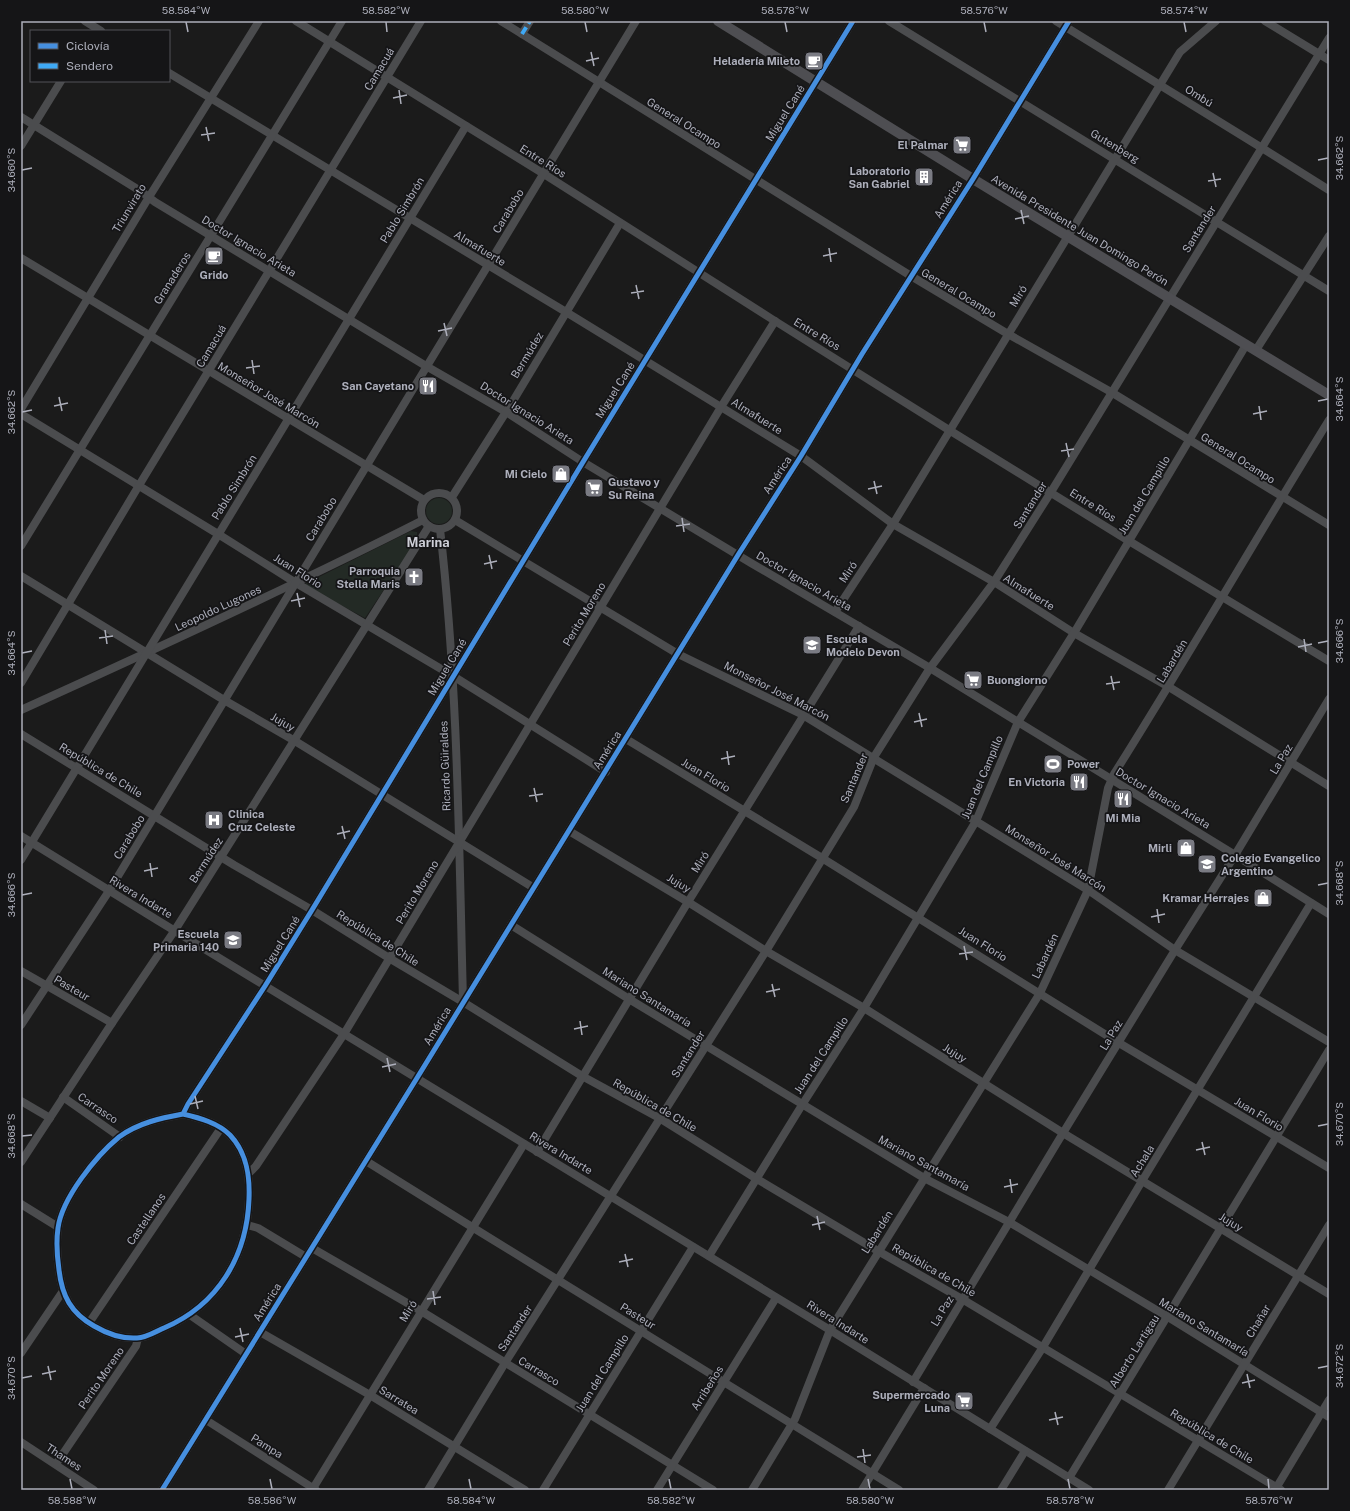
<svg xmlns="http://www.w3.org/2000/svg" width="1350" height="1511" viewBox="0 0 1350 1511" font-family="'Public Sans',sans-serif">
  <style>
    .green { fill: #232a25 }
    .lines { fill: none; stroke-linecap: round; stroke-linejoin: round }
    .minor { stroke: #4b4c4e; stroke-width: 8 }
    .major { stroke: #4e4e52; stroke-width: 10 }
    .quiet { stroke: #3fa9f5; stroke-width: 4; stroke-dasharray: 8 4; stroke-linecap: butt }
    .cycleway-casing { stroke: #151517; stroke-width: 8 }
    .cycleway { stroke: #468fdf; stroke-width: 5 }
    .ticks { fill: none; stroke: #adafbb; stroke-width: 1.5 }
    .labels { text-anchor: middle; stroke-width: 3.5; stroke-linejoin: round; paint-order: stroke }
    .poi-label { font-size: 11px; font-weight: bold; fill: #adafbb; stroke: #151517; text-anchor: end }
    .street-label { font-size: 11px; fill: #adafbb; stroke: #151517 }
    .quarter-label { font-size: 13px; font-weight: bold; fill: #cecfd7; stroke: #151517 }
    .neatline { fill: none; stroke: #adafbb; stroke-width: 1.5 }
    .ticks-label { font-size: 10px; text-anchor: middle; fill: #adafbb }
  </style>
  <rect width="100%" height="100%" fill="#1b1b1b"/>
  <g class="green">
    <circle cx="439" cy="511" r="13"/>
    <path d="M411 531 417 532V540L365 618 303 585Z"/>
  </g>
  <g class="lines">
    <g class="minor">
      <path d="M85 21 101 31"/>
      <path d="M296 21 544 174 775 321 949 430 1129 541 1329 661"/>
      <path d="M501 21 911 276 1008 334 1111 392 1329 525"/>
      <path d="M889 21 1329 291"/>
      <path d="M1056 21 1262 148 1329 190"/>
      <path d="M1265 21 1329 60"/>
      <path d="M522 34 530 21"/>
      <path d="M169 73 566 312 801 456 893 524 994 582 1074 633 1169 687 1329 786"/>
      <path d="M21 117 142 192 155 202 426 366 506 412 583 462 751 563 930 668 1235 855 1329 914"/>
      <path d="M21 146 61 81"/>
      <path d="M21 258 424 500"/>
      <path d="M1256 350 1329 236"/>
      <path d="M21 409 149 197 259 21"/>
      <path d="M21 414 218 534 296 583 453 676 606 772"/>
      <circle cx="439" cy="511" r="18"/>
      <path d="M452 497 513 401 620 223"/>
      <path d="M455 520 678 654 803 715 1088 890 1175 950 1329 1042"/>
      <path d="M440 529C458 685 459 844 463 1001"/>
      <path d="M21 546 342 21"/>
      <path d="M21 576 224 700 295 741 534 888"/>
      <path d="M835 612 893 524 1180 52 1216 21"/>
      <path d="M21 683 138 487 421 21"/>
      <path d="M21 710C156 649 291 587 423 520"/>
      <path d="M21 734 234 865 312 910 389 958 463 1002 582 1076 661 1119 757 1179 878 1251 962 1299 1281 1490"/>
      <path d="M626 739 822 858 1119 1043 1329 1168"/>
      <path d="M569 831 688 902 766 951 864 1008 1063 1133 1329 1294"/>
      <path d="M21 836 157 920 830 1330 1089 1490"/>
      <path d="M21 860 466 126"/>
      <path d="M511 925 629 999 924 1178 1009 1222 1168 1317 1329 1417"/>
      <path d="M21 971 112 1023"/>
      <path d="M21 1025 109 891 636 21"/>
      <path d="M63 1097 120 1137"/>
      <path d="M21 1101 50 1118"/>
      <path d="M183 1114C200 1118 218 1123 230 1135 247 1153 250 1176 249 1199 247 1256 218 1305 164 1328 157 1331 146 1338 137 1338 122 1339 106 1333 94 1326 71 1313 62 1296 59 1270 57 1256 56 1242 58 1228 62 1198 96 1156 119 1137 138 1123 161 1118 183 1114L188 1104 265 986 312 910 583 462 853 21"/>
      <path d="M537 1152 688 902 859 626"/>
      <path d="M366 1161 472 1227 899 1490"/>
      <path d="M21 1162 112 1023 175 930 429 526"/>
      <path d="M249 1173 256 1166 344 1034 721 407 775 321"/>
      <path d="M21 1204 58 1227"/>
      <path d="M247 1225 258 1228 306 1257"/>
      <path d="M312 1248 421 1311 713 1490"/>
      <path d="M709 1256 802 1105 864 1008 976 821 1018 722 1074 633 1246 345"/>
      <path d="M190 1315 246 1354"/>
      <path d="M89 1323 221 1128"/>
      <path d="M260 1332 370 1395 525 1490"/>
      <path d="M21 1353 63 1291"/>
      <path d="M913 1382 1063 1133 1175 950 1235 855 1329 699"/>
      <path d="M206 1420 316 1490"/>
      <path d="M990 1429 1043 1347 1142 1181 1311 903"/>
      <path d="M21 1442 94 1490"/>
      <path d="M56 1464 136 1346 138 1338"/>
      <path d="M1069 1478 1329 1050"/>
      <path d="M162 1490 417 1078 738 555 801 456 862 354 973 179 1069 21"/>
      <path d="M312 1490 524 1144"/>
      <path d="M428 1490 505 1363 766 951 854 807 874 757 930 668 994 582 1051 492 1329 38"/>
      <path d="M543 1490 693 1247"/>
      <path d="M657 1490 776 1298"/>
      <path d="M752 1490 795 1419 830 1330 1040 993 1088 890 1108 788 1114 774C1188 657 1256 538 1329 420"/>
      <path d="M862 1490 924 1388"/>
      <path d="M1001 1490 1025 1451"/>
      <path d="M1168 1490 1329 1225"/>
      <path d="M1275 1490 1329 1400"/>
    </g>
    <path class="major" d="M718 21 973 179 1329 395"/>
    <path class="quiet" d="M522 34 530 21"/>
    <defs>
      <g id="cycleway">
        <path d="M183 1114C200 1118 218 1123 230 1135 247 1153 250 1176 249 1199 247 1256 218 1305 164 1328 157 1331 146 1338 137 1338 122 1339 106 1333 94 1326 71 1313 62 1296 59 1270 57 1256 56 1242 58 1228 62 1198 96 1156 119 1137 138 1123 161 1118 183 1114L188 1104 265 986 312 910 583 462 853 21"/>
        <path d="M162 1490 417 1078 738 555 801 456 862 354 973 179 1069 21"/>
      </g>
    </defs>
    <use href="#cycleway" class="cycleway-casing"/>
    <use href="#cycleway" class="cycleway"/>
  </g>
  <path class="ticks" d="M186 22 188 32M386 22 387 32M585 22 587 32M785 22 787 32M984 22 986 32M1184 22 1186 32M591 52 594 66M586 61 599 58M399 90 401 104M393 98 407 95M206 127 209 141M201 135 215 133M1318 160 1328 158M22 170 32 168M1213 173 1216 187M1208 181 1221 179M1021 210 1024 224M1015 219 1029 216M829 248 831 262M823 256 837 253M636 285 639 299M631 293 644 291M444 323 447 336M438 331 452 328M252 360 254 374M246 368 260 366M59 397 62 411M1318 401 1328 399M54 406 68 403M1259 406 1261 420M22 412 32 410M1253 414 1267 411M1066 443 1069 457M1061 451 1074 449M874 481 877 494M868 489 882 486M682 518 684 532M676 526 690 524M489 555 492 569M484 564 497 561M297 593 300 607M291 601 305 598M105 630 107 644M99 638 113 636M1304 639 1306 652M1318 643 1328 641M1298 647 1312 644M22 653 32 651M1111 676 1114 690M1106 684 1120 682M919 713 922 727M914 722 927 719M727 751 729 765M721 759 735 756M534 788 537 802M529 796 543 794M342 826 345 839M337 834 350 831M150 863 152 877M144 871 158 868M1318 885 1328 883M22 895 32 893M1157 909 1159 923M1151 917 1165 914M964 946 967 960M959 954 973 952M772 984 775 997M766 992 780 989M580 1021 582 1035M574 1029 588 1026M387 1058 390 1072M382 1067 396 1064M195 1096 198 1109M190 1104 203 1101M1318 1126 1328 1124M22 1136 32 1135M1202 1142 1205 1155M1196 1150 1210 1147M1010 1179 1012 1193M1004 1187 1018 1184M817 1216 820 1230M812 1225 825 1222M625 1254 628 1267M619 1262 633 1259M433 1291 435 1305M427 1299 441 1297M240 1328 243 1342M235 1337 249 1334M48 1366 51 1380M1318 1368 1328 1366M42 1374 56 1371M1247 1374 1250 1388M22 1378 32 1376M1242 1383 1255 1380M1055 1412 1058 1425M1049 1420 1063 1417M863 1449 865 1463M857 1457 871 1455M70 1479 72 1489M270 1479 272 1489M469 1479 471 1489M669 1479 671 1489M868 1479 870 1489M1068 1479 1070 1489M1268 1479 1269 1489"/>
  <defs>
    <symbol id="cafe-square" viewBox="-11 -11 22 22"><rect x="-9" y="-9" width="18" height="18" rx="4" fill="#7a7b83" stroke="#151517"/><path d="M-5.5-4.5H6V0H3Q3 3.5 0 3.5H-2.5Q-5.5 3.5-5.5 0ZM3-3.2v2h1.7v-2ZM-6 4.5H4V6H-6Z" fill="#fff"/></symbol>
    <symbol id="supermarket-square" viewBox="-11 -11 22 22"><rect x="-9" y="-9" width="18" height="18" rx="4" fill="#7a7b83" stroke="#151517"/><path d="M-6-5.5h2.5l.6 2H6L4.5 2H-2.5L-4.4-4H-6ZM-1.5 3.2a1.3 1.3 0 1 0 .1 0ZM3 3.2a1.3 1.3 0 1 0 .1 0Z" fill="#fff"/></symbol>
    <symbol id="building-square" viewBox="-11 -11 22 22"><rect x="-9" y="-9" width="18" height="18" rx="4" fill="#7a7b83" stroke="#151517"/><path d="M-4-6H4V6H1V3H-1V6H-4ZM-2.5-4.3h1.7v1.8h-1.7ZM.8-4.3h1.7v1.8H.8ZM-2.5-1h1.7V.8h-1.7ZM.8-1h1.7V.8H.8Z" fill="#fff"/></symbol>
    <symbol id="restaurant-square" viewBox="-11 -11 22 22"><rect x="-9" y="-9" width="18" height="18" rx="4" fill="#7a7b83" stroke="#151517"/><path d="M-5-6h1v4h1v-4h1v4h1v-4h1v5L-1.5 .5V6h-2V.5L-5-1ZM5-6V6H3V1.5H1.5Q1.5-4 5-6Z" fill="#fff"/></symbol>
    <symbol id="shop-square" viewBox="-11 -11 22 22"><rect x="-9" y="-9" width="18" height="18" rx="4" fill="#7a7b83" stroke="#151517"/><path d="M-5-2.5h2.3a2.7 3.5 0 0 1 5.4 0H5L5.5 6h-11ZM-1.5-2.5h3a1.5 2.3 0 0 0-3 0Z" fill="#fff"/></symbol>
    <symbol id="church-square" viewBox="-11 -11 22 22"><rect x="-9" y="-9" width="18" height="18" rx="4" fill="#7a7b83" stroke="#151517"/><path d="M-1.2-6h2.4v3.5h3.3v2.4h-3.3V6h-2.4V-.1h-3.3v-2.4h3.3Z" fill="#fff"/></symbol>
    <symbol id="school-square" viewBox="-11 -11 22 22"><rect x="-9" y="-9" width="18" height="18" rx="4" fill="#7a7b83" stroke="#151517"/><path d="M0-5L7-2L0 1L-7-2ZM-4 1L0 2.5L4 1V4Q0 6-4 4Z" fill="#fff"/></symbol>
    <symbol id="stadium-square" viewBox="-11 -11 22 22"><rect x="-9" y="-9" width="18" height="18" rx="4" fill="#7a7b83" stroke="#151517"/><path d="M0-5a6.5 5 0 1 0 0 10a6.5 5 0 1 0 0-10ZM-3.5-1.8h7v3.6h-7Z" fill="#fff"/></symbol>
    <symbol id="hospital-square" viewBox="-11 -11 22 22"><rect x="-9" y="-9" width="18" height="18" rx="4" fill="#7a7b83" stroke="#151517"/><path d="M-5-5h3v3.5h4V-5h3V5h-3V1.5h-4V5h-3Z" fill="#fff"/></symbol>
  </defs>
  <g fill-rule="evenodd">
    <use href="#cafe-square" x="803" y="50" width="22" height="22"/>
    <use href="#supermarket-square" x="951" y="134" width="22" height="22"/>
    <use href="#building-square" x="913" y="166" width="22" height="22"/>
    <use href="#cafe-square" x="203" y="245" width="22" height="22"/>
    <use href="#restaurant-square" x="417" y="375" width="22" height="22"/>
    <use href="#shop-square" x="550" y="463" width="22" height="22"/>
    <use href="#supermarket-square" x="583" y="477" width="22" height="22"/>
    <use href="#church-square" x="403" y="566" width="22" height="22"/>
    <use href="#school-square" x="801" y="634" width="22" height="22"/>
    <use href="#supermarket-square" x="962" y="669" width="22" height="22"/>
    <use href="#stadium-square" x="1042" y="753" width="22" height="22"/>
    <use href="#restaurant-square" x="1068" y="771" width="22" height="22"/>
    <use href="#restaurant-square" x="1112" y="788" width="22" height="22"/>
    <use href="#hospital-square" x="203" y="809" width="22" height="22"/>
    <use href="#shop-square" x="1175" y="837" width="22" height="22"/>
    <use href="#school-square" x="1196" y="853" width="22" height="22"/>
    <use href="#shop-square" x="1252" y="887" width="22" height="22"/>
    <use href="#school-square" x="222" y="929" width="22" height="22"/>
    <use href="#supermarket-square" x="953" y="1390" width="22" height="22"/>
  </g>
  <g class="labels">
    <g class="poi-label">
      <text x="800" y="65">Heladería Mileto</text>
      <text x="948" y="149">El Palmar</text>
      <text x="910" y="175">Laboratorio<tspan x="910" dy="13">San Gabriel</tspan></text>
      <text x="214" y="279" text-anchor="middle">Grido</text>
      <text x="414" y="390">San Cayetano</text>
      <text x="547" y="478">Mi Cielo</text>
      <text x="608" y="486" text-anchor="start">Gustavo y<tspan x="608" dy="13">Su Reina</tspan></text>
      <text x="400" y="575">Parroquia<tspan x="400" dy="13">Stella Maris</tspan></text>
      <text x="826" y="643" text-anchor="start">Escuela<tspan x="826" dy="13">Modelo Devon</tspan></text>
      <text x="987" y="684" text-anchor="start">Buongiorno</text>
      <text x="1067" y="768" text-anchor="start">Power</text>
      <text x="1065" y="786">En Victoria</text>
      <text x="228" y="818" text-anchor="start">Clinica<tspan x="228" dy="13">Cruz Celeste</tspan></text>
      <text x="1123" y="822" text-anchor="middle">Mi Mia</text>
      <text x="1172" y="852">Mirli</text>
      <text x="1221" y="862" text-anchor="start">Colegio Evangelico<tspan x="1221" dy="13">Argentino</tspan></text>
      <text x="1249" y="902">Kramar Herrajes</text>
      <text x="219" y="938">Escuela<tspan x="219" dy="13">Primaria 140</tspan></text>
      <text x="950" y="1399">Supermercado<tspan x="950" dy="13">Luna</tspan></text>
    </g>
    <g class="street-label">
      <text transform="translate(379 69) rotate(-59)" y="4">Camacuá</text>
      <text transform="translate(1199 96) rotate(32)" y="4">Ombú</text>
      <text transform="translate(785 113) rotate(-58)" y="4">Miguel Cané</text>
      <text transform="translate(684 123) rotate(32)" y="4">General Ocampo</text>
      <text transform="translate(1115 146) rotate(31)" y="4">Gutenberg</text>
      <text transform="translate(543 161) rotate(32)" y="4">Entre Ríos</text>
      <text transform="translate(948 199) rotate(-58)" y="4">América</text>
      <text transform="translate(129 208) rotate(-59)" y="4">Triunvirato</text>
      <text transform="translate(402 210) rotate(-59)" y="4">Pablo Simbrón</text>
      <text transform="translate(508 211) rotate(-59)" y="4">Carabobo</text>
      <text transform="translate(1199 229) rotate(-58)" y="4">Santander</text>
      <text transform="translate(1080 230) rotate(31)" y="4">Avenida Presidente Juan Domingo Perón</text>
      <text transform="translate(249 246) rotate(31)" y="4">Doctor Ignacio Arieta</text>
      <text transform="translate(480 248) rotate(31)" y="4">Almafuerte</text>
      <text transform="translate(172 278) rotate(-58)" y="4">Granaderos</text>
      <text transform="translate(959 293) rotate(31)" y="4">General Ocampo</text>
      <text transform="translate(1018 296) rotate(-59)" y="4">Miró</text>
      <text transform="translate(817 334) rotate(31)" y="4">Entre Ríos</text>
      <text transform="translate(211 346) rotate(-59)" y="4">Camacuá</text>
      <text transform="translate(527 355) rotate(-59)" y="4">Bermúdez</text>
      <text transform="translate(615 390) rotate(-58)" y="4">Miguel Cané</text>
      <text transform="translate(269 395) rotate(31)" y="4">Monseñor José Marcón</text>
      <text transform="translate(527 413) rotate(32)" y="4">Doctor Ignacio Arieta</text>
      <text transform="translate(757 416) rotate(32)" y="4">Almafuerte</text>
      <text transform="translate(1238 458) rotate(32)" y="4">General Ocampo</text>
      <text transform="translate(777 475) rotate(-57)" y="4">América</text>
      <text transform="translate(234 487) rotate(-58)" y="4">Pablo Simbrón</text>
      <text transform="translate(1144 495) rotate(-59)" y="4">Juan del Campillo</text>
      <text transform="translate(1030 505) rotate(-58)" y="4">Santander</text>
      <text transform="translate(1093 505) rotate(32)" y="4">Entre Ríos</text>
      <text transform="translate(321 519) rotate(-59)" y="4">Carabobo</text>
      <text transform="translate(298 571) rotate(32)" y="4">Juan Florio</text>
      <text transform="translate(848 572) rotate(-57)" y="4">Miró</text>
      <text transform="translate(804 581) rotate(30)" y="4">Doctor Ignacio Arieta</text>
      <text transform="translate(1029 592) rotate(32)" y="4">Almafuerte</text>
      <text transform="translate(218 608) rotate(-25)" y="4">Leopoldo Lugones</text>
      <text transform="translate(584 614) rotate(-59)" y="4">Perito Moreno</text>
      <text transform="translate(1172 661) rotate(-59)" y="4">Labardén</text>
      <text transform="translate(447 667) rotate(-59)" y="4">Miguel Cané</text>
      <text transform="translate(777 691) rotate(27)" y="4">Monseñor José Marcón</text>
      <text transform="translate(283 722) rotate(30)" y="4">Jujuy</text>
      <text transform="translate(607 750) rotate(-58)" y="4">América</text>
      <text transform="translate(1281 759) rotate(-59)" y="4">La Paz</text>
      <text transform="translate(445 766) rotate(-92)" y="4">Ricardo Güiraldes</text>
      <text transform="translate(101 770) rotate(31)" y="4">República de Chile</text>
      <text transform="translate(706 775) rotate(31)" y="4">Juan Florio</text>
      <text transform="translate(982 777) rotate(-67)" y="4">Juan del Campillo</text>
      <text transform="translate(854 778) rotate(-67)" y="4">Santander</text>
      <text transform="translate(1163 798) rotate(31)" y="4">Doctor Ignacio Arieta</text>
      <text transform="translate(129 837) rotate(-59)" y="4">Carabobo</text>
      <text transform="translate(1056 858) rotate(32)" y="4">Monseñor José Marcón</text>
      <text transform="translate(206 860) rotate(-57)" y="4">Bermúdez</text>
      <text transform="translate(700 862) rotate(-58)" y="4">Miró</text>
      <text transform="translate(679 883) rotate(31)" y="4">Jujuy</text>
      <text transform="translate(417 892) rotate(-59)" y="4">Perito Moreno</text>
      <text transform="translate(141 897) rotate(31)" y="4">Rivera Indarte</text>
      <text transform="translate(378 938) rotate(32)" y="4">República de Chile</text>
      <text transform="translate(280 944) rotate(-58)" y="4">Miguel Cané</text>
      <text transform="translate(983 944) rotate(32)" y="4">Juan Florio</text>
      <text transform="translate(1045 956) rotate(-65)" y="4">Labardén</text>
      <text transform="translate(72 988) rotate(30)" y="4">Pasteur</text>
      <text transform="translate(647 997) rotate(32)" y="4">Mariano Santamaría</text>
      <text transform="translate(437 1026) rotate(-59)" y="4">América</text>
      <text transform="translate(1111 1035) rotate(-59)" y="4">La Paz</text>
      <text transform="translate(955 1053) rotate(32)" y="4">Jujuy</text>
      <text transform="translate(688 1054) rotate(-58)" y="4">Santander</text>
      <text transform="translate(821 1055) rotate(-57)" y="4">Juan del Campillo</text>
      <text transform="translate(655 1105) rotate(30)" y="4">República de Chile</text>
      <text transform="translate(98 1108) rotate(34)" y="4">Carrasco</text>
      <text transform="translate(1259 1114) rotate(31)" y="4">Juan Florio</text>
      <text transform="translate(561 1153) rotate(31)" y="4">Rivera Indarte</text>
      <text transform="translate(1142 1161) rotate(-58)" y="4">Achala</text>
      <text transform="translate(924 1163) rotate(29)" y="4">Mariano Santamaría</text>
      <text transform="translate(146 1219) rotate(-56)" y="4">Castellanos</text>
      <text transform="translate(1231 1222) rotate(31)" y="4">Jujuy</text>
      <text transform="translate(877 1232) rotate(-58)" y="4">Labardén</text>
      <text transform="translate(934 1270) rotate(30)" y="4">República de Chile</text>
      <text transform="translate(267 1302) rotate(-58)" y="4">América</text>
      <text transform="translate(408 1311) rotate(-59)" y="4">Miró</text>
      <text transform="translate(942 1311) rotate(-59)" y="4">La Paz</text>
      <text transform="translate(638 1316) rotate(32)" y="4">Pasteur</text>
      <text transform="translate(1258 1321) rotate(-59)" y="4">Chañar</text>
      <text transform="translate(838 1322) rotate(32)" y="4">Rivera Indarte</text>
      <text transform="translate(1204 1327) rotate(31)" y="4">Mariano Santamaría</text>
      <text transform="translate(515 1328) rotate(-57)" y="4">Santander</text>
      <text transform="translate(1134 1351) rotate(-58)" y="4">Alberto Lartigau</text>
      <text transform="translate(539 1371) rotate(31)" y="4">Carrasco</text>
      <text transform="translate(602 1373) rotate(-58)" y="4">Juan del Campillo</text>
      <text transform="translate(101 1378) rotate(-56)" y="4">Perito Moreno</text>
      <text transform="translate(707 1388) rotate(-58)" y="4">Arribeños</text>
      <text transform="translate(399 1400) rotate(31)" y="4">Sarratea</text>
      <text transform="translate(1212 1436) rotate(31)" y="4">República de Chile</text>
      <text transform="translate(267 1446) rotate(32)" y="4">Pampa</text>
      <text transform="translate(64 1457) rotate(33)" y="4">Thames</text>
    </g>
    <g class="quarter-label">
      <text x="428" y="547">Marina</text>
    </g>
  </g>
  <rect width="1350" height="1511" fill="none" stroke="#151517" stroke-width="44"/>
  <rect x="30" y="30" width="140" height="52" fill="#151517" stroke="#525359"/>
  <rect x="38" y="43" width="20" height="6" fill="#468fdf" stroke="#525359"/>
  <text x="66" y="50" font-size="12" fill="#adafbb">Ciclovía</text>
  <rect x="38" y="63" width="20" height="6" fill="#3fa9f5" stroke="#525359"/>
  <text x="66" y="70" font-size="12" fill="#adafbb">Sendero</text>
  <rect x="22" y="22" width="1306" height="1467" class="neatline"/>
  <g class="ticks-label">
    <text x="186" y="14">58.584°W</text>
    <text x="386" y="14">58.582°W</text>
    <text x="585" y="14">58.580°W</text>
    <text x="785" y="14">58.578°W</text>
    <text x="984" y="14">58.576°W</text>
    <text x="1184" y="14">58.574°W</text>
    <text transform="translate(1339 158) rotate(-90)" y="4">34.662°S</text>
    <text transform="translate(11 170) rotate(-90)" y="4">34.660°S</text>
    <text transform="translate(1339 399) rotate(-90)" y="4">34.664°S</text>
    <text transform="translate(11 412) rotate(-90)" y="4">34.662°S</text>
    <text transform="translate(1339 641) rotate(-90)" y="4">34.666°S</text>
    <text transform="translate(11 653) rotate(-90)" y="4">34.664°S</text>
    <text transform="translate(1339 883) rotate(-90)" y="4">34.668°S</text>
    <text transform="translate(11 895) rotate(-90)" y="4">34.666°S</text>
    <text transform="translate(1339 1124) rotate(-90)" y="4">34.670°S</text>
    <text transform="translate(11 1136) rotate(-90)" y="4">34.668°S</text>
    <text transform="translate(1339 1366) rotate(-90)" y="4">34.672°S</text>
    <text transform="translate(11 1378) rotate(-90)" y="4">34.670°S</text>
    <text x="72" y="1504">58.588°W</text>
    <text x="272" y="1504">58.586°W</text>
    <text x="471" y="1504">58.584°W</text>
    <text x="671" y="1504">58.582°W</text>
    <text x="870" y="1504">58.580°W</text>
    <text x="1070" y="1504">58.578°W</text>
    <text x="1269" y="1504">58.576°W</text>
  </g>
</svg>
